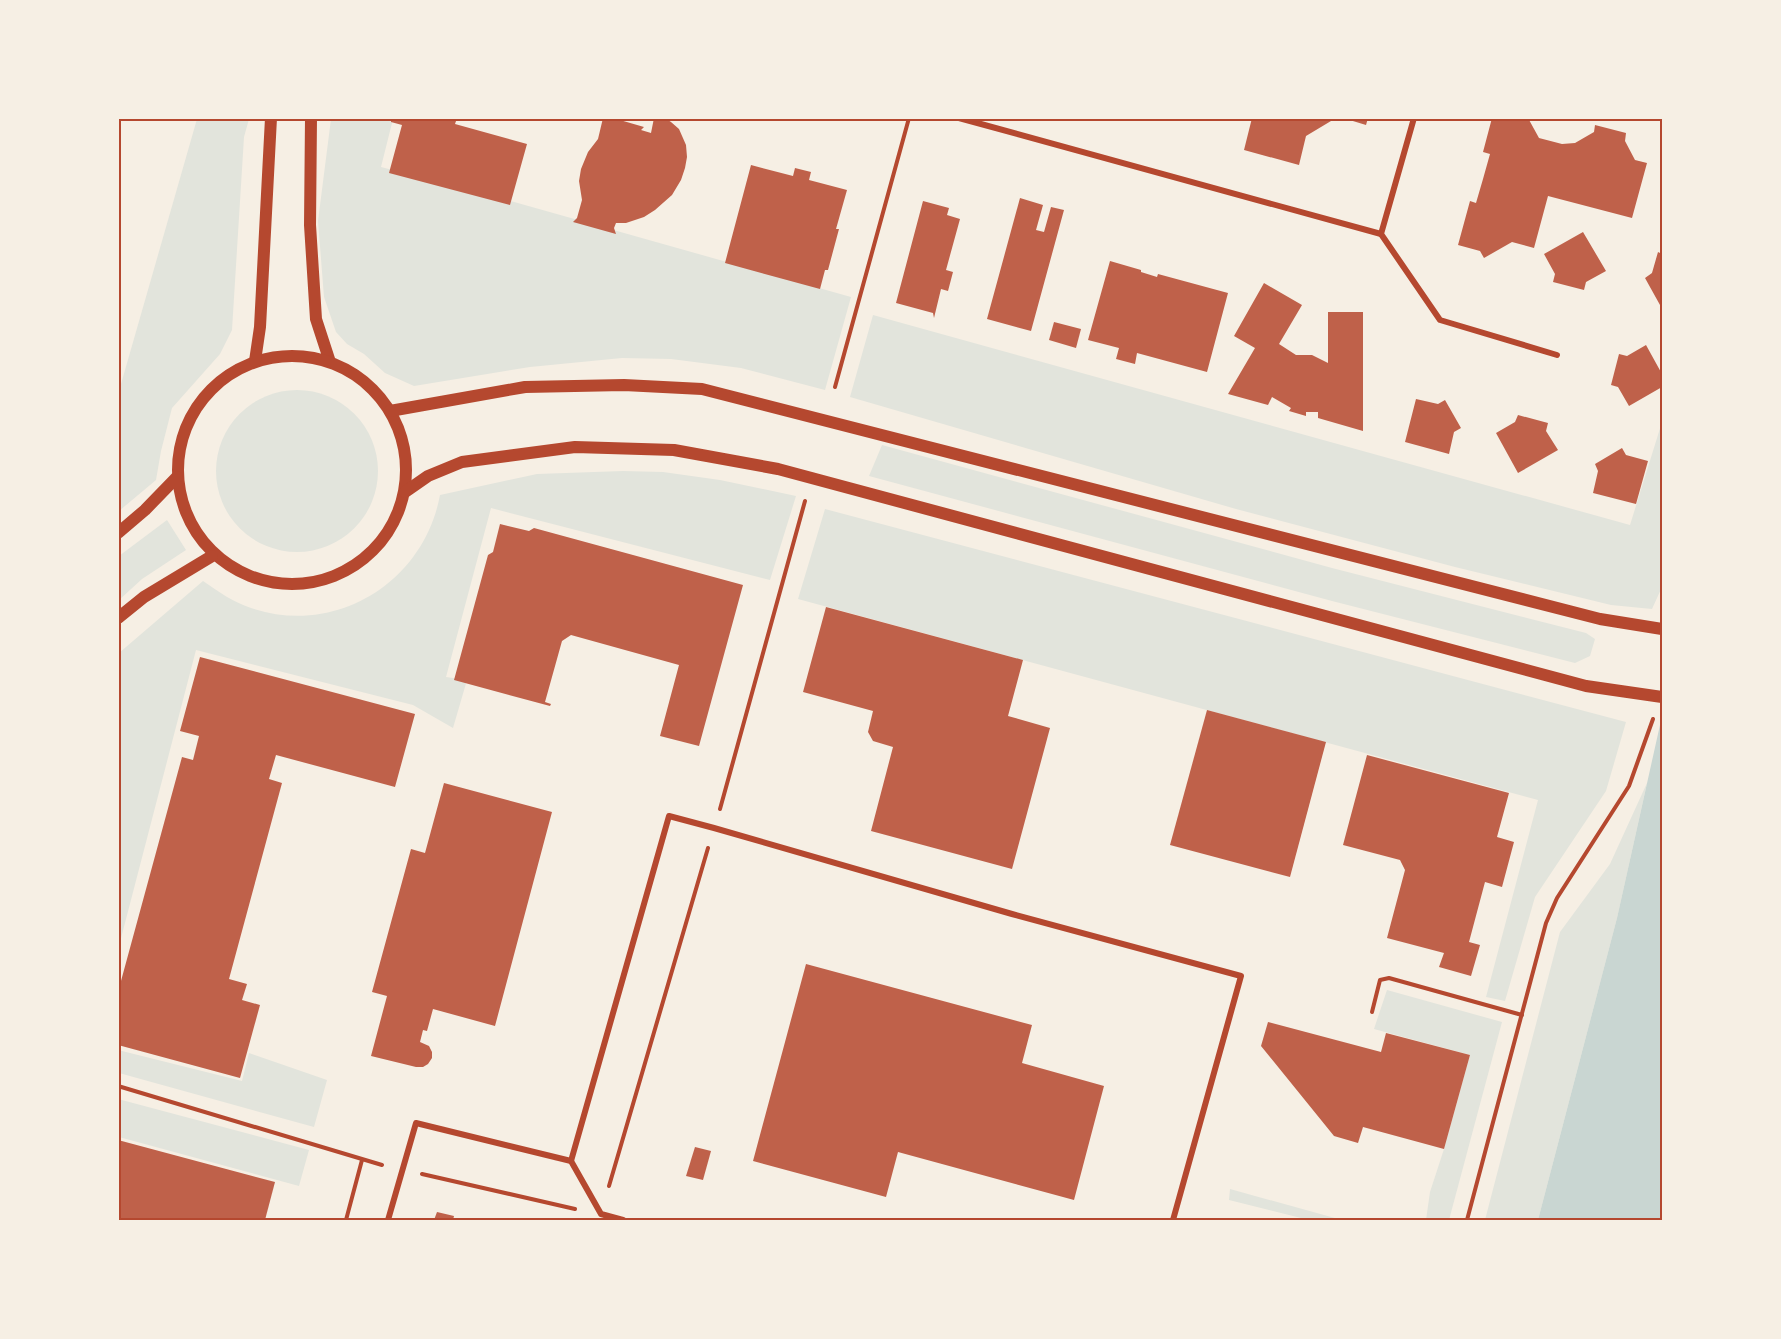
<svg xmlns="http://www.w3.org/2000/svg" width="1781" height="1339" viewBox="0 0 1781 1339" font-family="Overpass,sans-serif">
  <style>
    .green { fill: #e2e4dc }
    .water { fill: #c9d6d2 }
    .building { fill: #bf614a }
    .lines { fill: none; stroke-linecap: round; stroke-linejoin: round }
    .path { stroke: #b5482f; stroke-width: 4 }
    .minor { stroke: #b5482f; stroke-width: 6 }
    .secondary { stroke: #b5482f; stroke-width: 12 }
    .neatline { fill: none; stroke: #b5482f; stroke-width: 2 }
  </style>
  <rect width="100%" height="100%" fill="#f6efe4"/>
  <g class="green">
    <path d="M197 119H249L244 137 232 330 220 354 172 408 161 451 156 480 119 511V391Z"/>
    <path d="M331 119H393L381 167 507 200 851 297 825 390 741 368 671 359 622 358 530 367 414 386 385 373 364 354 347 344 336 332 324 297 318 221Z"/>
    <path d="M873 315 1630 525 1662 422V587L1652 609 1611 605 1455 567 1236 509 850 397Z"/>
    <circle cx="297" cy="471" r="81"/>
    <path d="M882 445 1332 568 1586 633 1595 639 1590 656 1575 663 1332 601 869 476Z"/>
    <path d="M623 471 663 472 720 480 796 496 770 580 491 508 446 677 467 680 453 728 413 705 196 650 119 946V653L203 581C219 592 233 602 251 608 336 637 424 582 440 495L537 474Z"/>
    <path d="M825 509 1626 722 1606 791 1535 897 1505 1001 1486 997 1538 800 798 599Z"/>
    <path d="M167 520 186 550 142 579 119 600V556Z"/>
    <path d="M1647 783 1617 918 1538 1220H1485L1560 932 1610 864Z"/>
    <path d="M1387 990 1502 1022 1449 1220H1426L1430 1192 1444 1149 1470 1055 1374 1029Z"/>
    <path d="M118 1050 242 1081 249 1053 327 1080 314 1127 119 1073Z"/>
    <path d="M118 1099 309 1150 299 1186 119 1137Z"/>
    <path d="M1230 1189 1342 1220H1309L1229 1200Z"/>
  </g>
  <path class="water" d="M1662 716V1220H1538L1617 918Z"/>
  <g class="building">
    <path d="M391 118H457L455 124 527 144 510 205 389 173 402 125 391 122Z"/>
    <path d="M603 118H613L644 127 641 130 651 133 654 118H665L671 122 679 129 686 145 687 157 685 168 681 180 672 195 655 210 644 217 626 223H616L614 228 616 234 573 222 577 218 582 200 579 181 581 169 588 152 598 139Z"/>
    <path d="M1252 118H1336L1306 136 1299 165 1244 150Z"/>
    <path d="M1343 118H1368L1366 125Z"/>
    <path d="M1492 118H1528L1539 138 1562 144 1575 143 1594 132 1595 125 1626 133 1625 141 1635 160 1647 163 1632 218 1548 196 1534 248 1512 242 1484 258 1480 251 1458 245 1470 201 1476 203 1483 179 1490 154 1483 152Z"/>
    <path d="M751 165 793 176 795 168 811 172 809 180 847 190 836 229H839L828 270H825L820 289 725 263Z"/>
    <path d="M1020 198 1043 205 1036 230 1044 232 1051 207 1064 210 1031 331 987 319Z"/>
    <path d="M923 201 949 208 947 215 960 219 946 270 953 272 948 291 941 289 934 318 933 313 896 303Z"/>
    <path d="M1583 232 1606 271 1586 282 1584 290 1553 282 1555 274 1544 254Z"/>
    <path d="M1658 252 1662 254V304L1660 305 1645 278 1652 273Z"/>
    <path d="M1110 261 1141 270V272L1157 277 1158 274 1228 293 1207 372 1137 353 1135 364 1116 359 1119 348 1088 340Z"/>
    <path d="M1264 283 1302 305 1279 344 1296 355H1312L1328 363V312H1363V431L1318 418V412H1306V416L1289 411 1291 408 1272 397 1268 405 1228 394 1255 348 1234 336Z"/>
    <path d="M1054 322 1081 329 1076 348 1049 340Z"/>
    <path d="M1646 345 1662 374V387L1629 406 1618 387 1611 385 1619 354 1627 356Z"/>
    <path d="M1416 399 1438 404 1445 400 1461 428 1454 432 1449 454 1405 442Z"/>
    <path d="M1518 415 1548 423 1546 431 1558 450 1518 473 1496 433 1515 422Z"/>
    <path d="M1622 448 1626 455 1648 461 1636 504 1593 493 1598 471 1595 464Z"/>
    <path d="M500 524 529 531 534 528 743 585 699 746 660 736 679 665 571 635 562 641 545 702 551 704 550 706 454 680 488 555 493 552Z"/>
    <path d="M826 607 1023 660 1008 716 1050 728 1012 869 871 831 893 747 873 741 868 732 873 711 803 692Z"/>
    <path d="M200 657 415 714 395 787 276 755 269 779 282 783 229 979 247 984 242 1000 260 1005 240 1078 118 1045V992L182 757 193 760 199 736 180 731Z"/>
    <path d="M1207 710 1326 742 1290 877 1170 845Z"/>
    <path d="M1367 755 1509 793 1497 837 1514 842 1502 887 1485 882 1469 942 1480 945 1471 976 1439 967 1444 953 1387 938 1405 870 1400 860 1343 845Z"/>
    <path d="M444 783 552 812 495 1026 433 1009 427 1031 423 1030 420 1042 429 1046 432 1052V1058L428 1064 423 1067H416L371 1056 387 996 372 992 411 849 425 853Z"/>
    <path d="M806 964 1032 1025 1022 1063 1104 1086 1074 1200 898 1152 886 1197 753 1161Z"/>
    <path d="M1268 1022 1381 1052 1386 1033 1470 1055 1444 1149 1363 1127 1358 1143 1334 1136 1261 1046Z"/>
    <path d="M118 1140 275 1182 265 1220H118Z"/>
    <path d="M695 1147 711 1151 703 1180 686 1176Z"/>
    <path d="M437 1212 454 1216 453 1220H434Z"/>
  </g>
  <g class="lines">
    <g class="path">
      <path d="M835 387 909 118"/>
      <path d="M720 809 805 501"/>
      <path d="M1372 1012 1380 980 1389 978 1522 1015"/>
      <path d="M118 1086 382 1165"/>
      <path d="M422 1174 575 1209"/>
      <path d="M609 1186 708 848"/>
      <path d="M346 1220 362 1160"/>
      <path d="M1467 1220 1546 923 1557 898 1629 786 1653 719"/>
    </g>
    <g class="minor">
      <path d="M959 118 1381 234"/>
      <path d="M1414 118 1381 234 1440 320 1557 355"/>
      <path d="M571 1161 601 1214 623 1220"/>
      <path d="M388 1220 416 1123 571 1161 669 816 714 828 1012 914 1241 976 1173 1220"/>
    </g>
    <g class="secondary">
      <path d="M311 118 310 225 316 319 330 362"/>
      <circle cx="292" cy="470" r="114"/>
      <path d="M255 361 260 327 271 118"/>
      <path d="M390 411 525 387 624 385 702 389 1600 619 1662 629"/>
      <path d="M405 492 428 476 462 462 575 447 674 450 778 469 1586 686 1662 697"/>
      <path d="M118 533 145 510 177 477"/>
      <path d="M118 618 144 597 212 556"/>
    </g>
  </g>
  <rect width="1781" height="1339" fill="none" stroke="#f6efe4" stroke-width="240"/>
  <rect x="120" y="120" width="1541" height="1099" class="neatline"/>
</svg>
